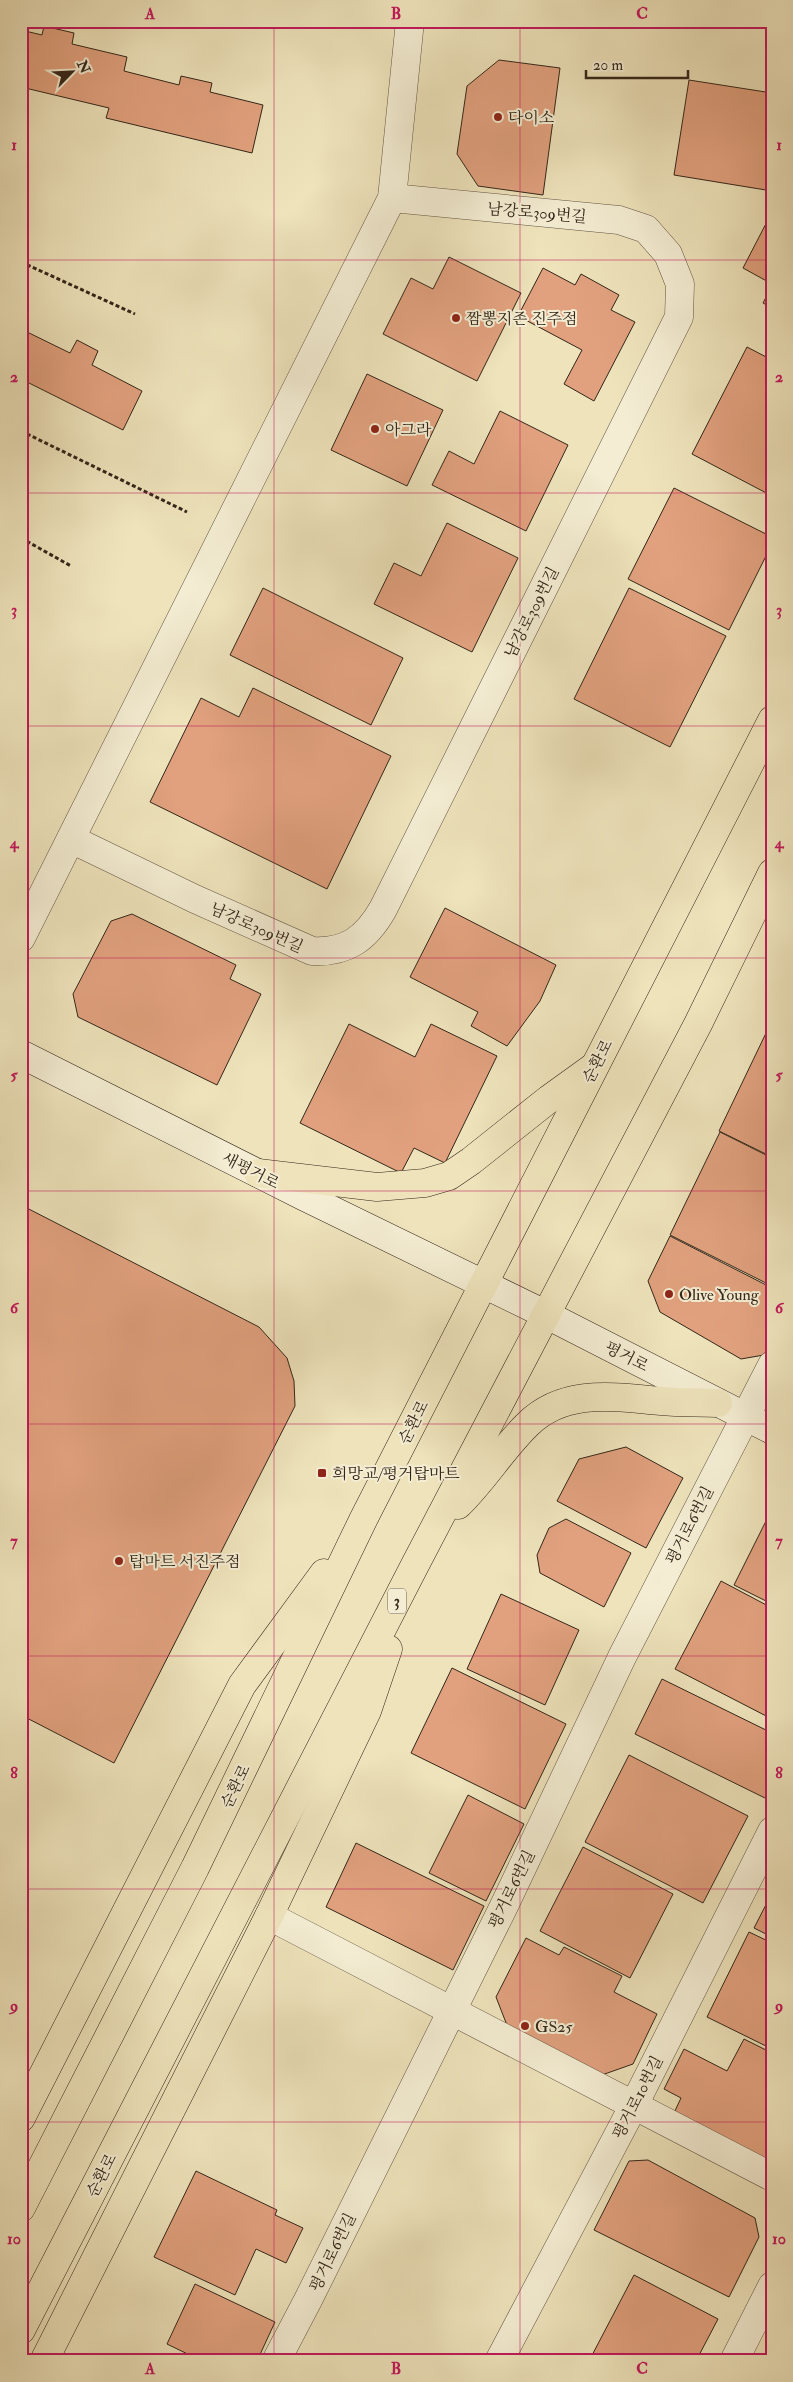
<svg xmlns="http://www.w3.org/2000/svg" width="793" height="2382" viewBox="0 0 793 2382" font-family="'IM FELL Double Pica','Noto Serif KR',serif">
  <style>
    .building { fill: #e1a17e; stroke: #332619 }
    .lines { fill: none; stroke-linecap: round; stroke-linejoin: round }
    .street-casing { stroke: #625542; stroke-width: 29 }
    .secondary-casing { stroke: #332619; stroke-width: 29 }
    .primary-casing { stroke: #332619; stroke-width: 29 }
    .path { stroke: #332619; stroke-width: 3; stroke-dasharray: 4 2.5; stroke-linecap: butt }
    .street { stroke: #f4edd3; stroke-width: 28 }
    .secondary { stroke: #f4edd3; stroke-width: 28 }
    .primary { stroke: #eee3bb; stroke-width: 28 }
    .grid { fill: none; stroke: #c2185b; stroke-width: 1; stroke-opacity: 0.55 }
    .poi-dot { fill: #8f2418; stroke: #f4edd3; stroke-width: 2 }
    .labels { text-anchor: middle; stroke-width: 4; stroke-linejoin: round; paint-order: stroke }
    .shield { fill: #f4edd3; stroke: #6d6251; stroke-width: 1 }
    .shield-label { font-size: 15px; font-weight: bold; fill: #332619 }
    .poi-label { font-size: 16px; fill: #332619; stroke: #f4edd3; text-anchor: start }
    .street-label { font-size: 16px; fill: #332619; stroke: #f4edd3 }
    .neatline { fill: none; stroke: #c2185b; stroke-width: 2 }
    .grid-label { font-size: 16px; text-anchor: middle; font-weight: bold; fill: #c2185b }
  </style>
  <rect width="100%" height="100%" fill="#eee3bb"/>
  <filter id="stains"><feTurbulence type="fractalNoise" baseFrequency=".004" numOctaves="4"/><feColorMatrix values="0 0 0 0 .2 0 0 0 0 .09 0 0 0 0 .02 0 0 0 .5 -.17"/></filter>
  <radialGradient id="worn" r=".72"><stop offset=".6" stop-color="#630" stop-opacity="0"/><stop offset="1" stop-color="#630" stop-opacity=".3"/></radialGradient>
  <g class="building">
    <path d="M44 26 74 33 72 44 127 57 124 71 179 85 181 76 212 83 210 92 263 105 252 153 106 118 109 108 21 87V30L42 35Z"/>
    <path d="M499 60 560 68 543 195 478 186 457 154 467 86Z"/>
    <path d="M689 80 772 93V191L674 175Z"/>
    <path d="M772 212V284L743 268Z"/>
    <path d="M449 257 521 293 477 381 383 334 411 278 433 289Z"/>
    <path d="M543 268 575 285 581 274 619 295 611 310 635 322 594 401 564 384 582 350 518 316Z"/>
    <path d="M772 286V308L763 303Z"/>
    <path d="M21 329 70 353 77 340 98 351 92 365 142 391 123 430 21 379Z"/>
    <path d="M747 347 772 360V496L692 454Z"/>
    <path d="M367 374 443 410 407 486 331 450Z"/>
    <path d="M500 411 568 445 526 531 432 485 449 451 474 464Z"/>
    <path d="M674 488 772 537V544L729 630 628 579Z"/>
    <path d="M447 523 518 558 472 652 374 604 394 563 421 576Z"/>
    <path d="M263 588 403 658 371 725 230 655Z"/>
    <path d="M629 588 726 636 670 747 574 699Z"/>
    <path d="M21 631 28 635 21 649Z"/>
    <path d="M253 688 391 756 327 889 150 802 201 698 239 717Z"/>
    <path d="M445 908 556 965 540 1001 507 1046 471 1026 478 1012 410 977Z"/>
    <path d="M132 914 236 965 230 979 261 994 217 1085 78 1017 73 994 111 921Z"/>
    <path d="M349 1024 415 1057 431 1024 497 1056 445 1163 414 1148 401 1173 300 1123Z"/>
    <path d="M767 1031 772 1033V1157L719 1131Z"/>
    <path d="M720 1132 772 1158V1286L670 1235Z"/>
    <path d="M21 1205 259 1327 287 1358 294 1381 295 1406 114 1763 21 1715Z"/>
    <path d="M670 1236 772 1288V1340L764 1355 741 1359 660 1312 648 1281Z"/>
    <path d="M626 1447 683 1478 646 1548 557 1501 579 1459Z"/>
    <path d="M772 1509V1604L734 1585Z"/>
    <path d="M566 1519 631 1553 604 1607 540 1573 537 1555 549 1528Z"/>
    <path d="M721 1581 772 1608V1719L675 1669Z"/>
    <path d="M501 1594 579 1630 545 1705 467 1669Z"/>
    <path d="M452 1668 566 1724 525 1809 411 1753Z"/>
    <path d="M662 1679 772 1733V1789L767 1799 635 1734Z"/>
    <path d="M629 1755 748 1816 703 1903 585 1842Z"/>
    <path d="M468 1795 524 1824 486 1901 429 1873Z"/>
    <path d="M356 1843 484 1906 453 1970 326 1907Z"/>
    <path d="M583 1847 673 1894 630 1978 540 1931Z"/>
    <path d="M772 1893V1937L754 1928Z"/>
    <path d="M749 1932 772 1943V2049L707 2017Z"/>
    <path d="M526 1938 559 1955 564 1947 622 1976 614 1992 657 2014 633 2064 599 2076 510 2033 496 1997Z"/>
    <path d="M744 2039 772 2053V2165L673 2115 681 2098 664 2089 684 2049 727 2071Z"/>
    <path d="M648 2160 755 2218 759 2237 729 2297 594 2230 629 2161Z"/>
    <path d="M196 2171 277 2210 275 2215 303 2228 286 2263 256 2249 235 2295 154 2257Z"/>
    <path d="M634 2275 718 2319 696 2361H589Z"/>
    <path d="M195 2284 275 2322 257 2361H202L167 2344Z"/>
  </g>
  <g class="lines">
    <defs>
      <g id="street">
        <path d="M71 839 195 899 312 951C346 953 366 939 383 909L679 317 680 284 668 254 646 229 619 220 392 198"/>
        <path d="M21 938 392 198 410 21"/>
        <path d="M269 1916 772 2177"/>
        <path d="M276 2361 308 2300 504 1906 622 1657 772 1365"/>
        <path d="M499 2361 634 2105 772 1831"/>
        <path d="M734 2361 772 2286"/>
      </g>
      <path id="secondary" d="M21 1054 303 1196 547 1315 772 1430"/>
      <g id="primary">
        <path d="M258 1173 377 1187 425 1183 449 1176 471 1161 549 1099 592 1068"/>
        <path d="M458 1505C484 1480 502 1449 528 1424 565 1388 614 1397 661 1401 680 1403 699 1402 718 1403"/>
        <path d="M21 2118 242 1685 324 1573"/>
        <path d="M21 2208 195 1868 364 1518 772 720"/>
        <path d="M21 2330 416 1563 698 1024 772 873"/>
        <path d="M44 2361 269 1916 367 1711 388 1649"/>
      </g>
    </defs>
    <use href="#street" class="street-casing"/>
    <use href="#secondary" class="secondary-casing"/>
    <use href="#primary" class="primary-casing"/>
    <g class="path">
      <path d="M204 21 225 26"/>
      <path d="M21 262 135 314"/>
      <path d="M21 431 187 512"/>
      <path d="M21 538 71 566"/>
    </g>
    <use href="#street" class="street"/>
    <use href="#secondary" class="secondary"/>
    <use href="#primary" class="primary"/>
  </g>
  <path class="grid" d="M274 21V2361M520 21V2361M21 260H772M21 493H772M21 726H772M21 958H772M21 1191H772M21 1424H772M21 1656H772M21 1889H772M21 2122H772"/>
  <g class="poi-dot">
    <circle cx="498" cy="117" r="5"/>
    <circle cx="456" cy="318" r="5"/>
    <circle cx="375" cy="429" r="5"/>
    <circle cx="669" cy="1294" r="5"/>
    <rect x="317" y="1468" width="10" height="10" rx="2.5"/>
    <circle cx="119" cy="1561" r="5"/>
    <circle cx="525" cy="2026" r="5"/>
  </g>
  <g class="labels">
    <rect class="shield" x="388" y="1588.5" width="18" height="25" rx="4"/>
    <g class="shield-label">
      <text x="397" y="1606">3</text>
    </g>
    <g class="poi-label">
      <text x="508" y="123">다이소</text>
      <text x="466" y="324">짬뽕지존 진주점</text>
      <text x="385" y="435">아그라</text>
      <text x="679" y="1300">Olive Young</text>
      <text x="332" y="1479">희망교/평거탑마트</text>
      <text x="129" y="1567">탑마트 서진주점</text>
      <text x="535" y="2032">GS25</text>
    </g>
    <g class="street-label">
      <text transform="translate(537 212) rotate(5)" y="6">남강로309번길</text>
      <text transform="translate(531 612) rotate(-63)" y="6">남강로309번길</text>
      <text transform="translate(257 927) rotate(24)" y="6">남강로309번길</text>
      <text transform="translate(597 1061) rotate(-63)" y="6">순환로</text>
      <text transform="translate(251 1170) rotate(27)" y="6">새평거로</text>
      <text transform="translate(627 1356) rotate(27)" y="6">평거로</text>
      <text transform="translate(413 1422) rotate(-63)" y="6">순환로</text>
      <text transform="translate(689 1525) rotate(-63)" y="6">평거로6번길</text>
      <text transform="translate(235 1786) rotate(-64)" y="6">순환로</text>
      <text transform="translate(511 1889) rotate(-64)" y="6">평거로6번길</text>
      <text transform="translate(637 2097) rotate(-63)" y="6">평거로10번길</text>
      <text transform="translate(101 2175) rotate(-63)" y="6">순환로</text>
      <text transform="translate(332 2252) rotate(-64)" y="6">평거로6번길</text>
    </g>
  </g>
  <rect width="793" height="2382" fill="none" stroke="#eee3bb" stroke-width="55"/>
  <g transform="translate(72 72) rotate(66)" stroke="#f4edd3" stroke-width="4" paint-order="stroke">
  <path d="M0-4L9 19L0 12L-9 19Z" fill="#332619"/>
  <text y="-8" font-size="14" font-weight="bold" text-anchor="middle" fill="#332619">N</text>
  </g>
  <path d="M586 70v8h102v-8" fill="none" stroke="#332619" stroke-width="2.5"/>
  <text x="593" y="70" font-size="15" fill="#332619" stroke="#f4edd3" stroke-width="4" paint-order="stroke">20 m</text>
  <rect x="28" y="28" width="738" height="2326" class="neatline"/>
  <g class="grid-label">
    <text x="150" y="19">A</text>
    <text x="396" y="19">B</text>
    <text x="642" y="19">C</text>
    <text x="14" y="150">1</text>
    <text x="779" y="150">1</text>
    <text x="14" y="382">2</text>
    <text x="779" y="382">2</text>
    <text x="14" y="615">3</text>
    <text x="779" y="615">3</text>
    <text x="14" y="848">4</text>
    <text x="779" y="848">4</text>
    <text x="14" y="1080">5</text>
    <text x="779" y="1080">5</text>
    <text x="14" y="1313">6</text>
    <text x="779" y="1313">6</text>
    <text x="14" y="1546">7</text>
    <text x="779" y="1546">7</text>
    <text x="14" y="1778">8</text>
    <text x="779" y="1778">8</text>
    <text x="14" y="2011">9</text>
    <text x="779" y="2011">9</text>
    <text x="14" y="2244">10</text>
    <text x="779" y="2244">10</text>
    <text x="150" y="2374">A</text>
    <text x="396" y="2374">B</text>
    <text x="642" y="2374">C</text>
  </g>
  <rect width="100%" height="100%" filter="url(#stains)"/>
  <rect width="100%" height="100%" fill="url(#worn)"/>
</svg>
